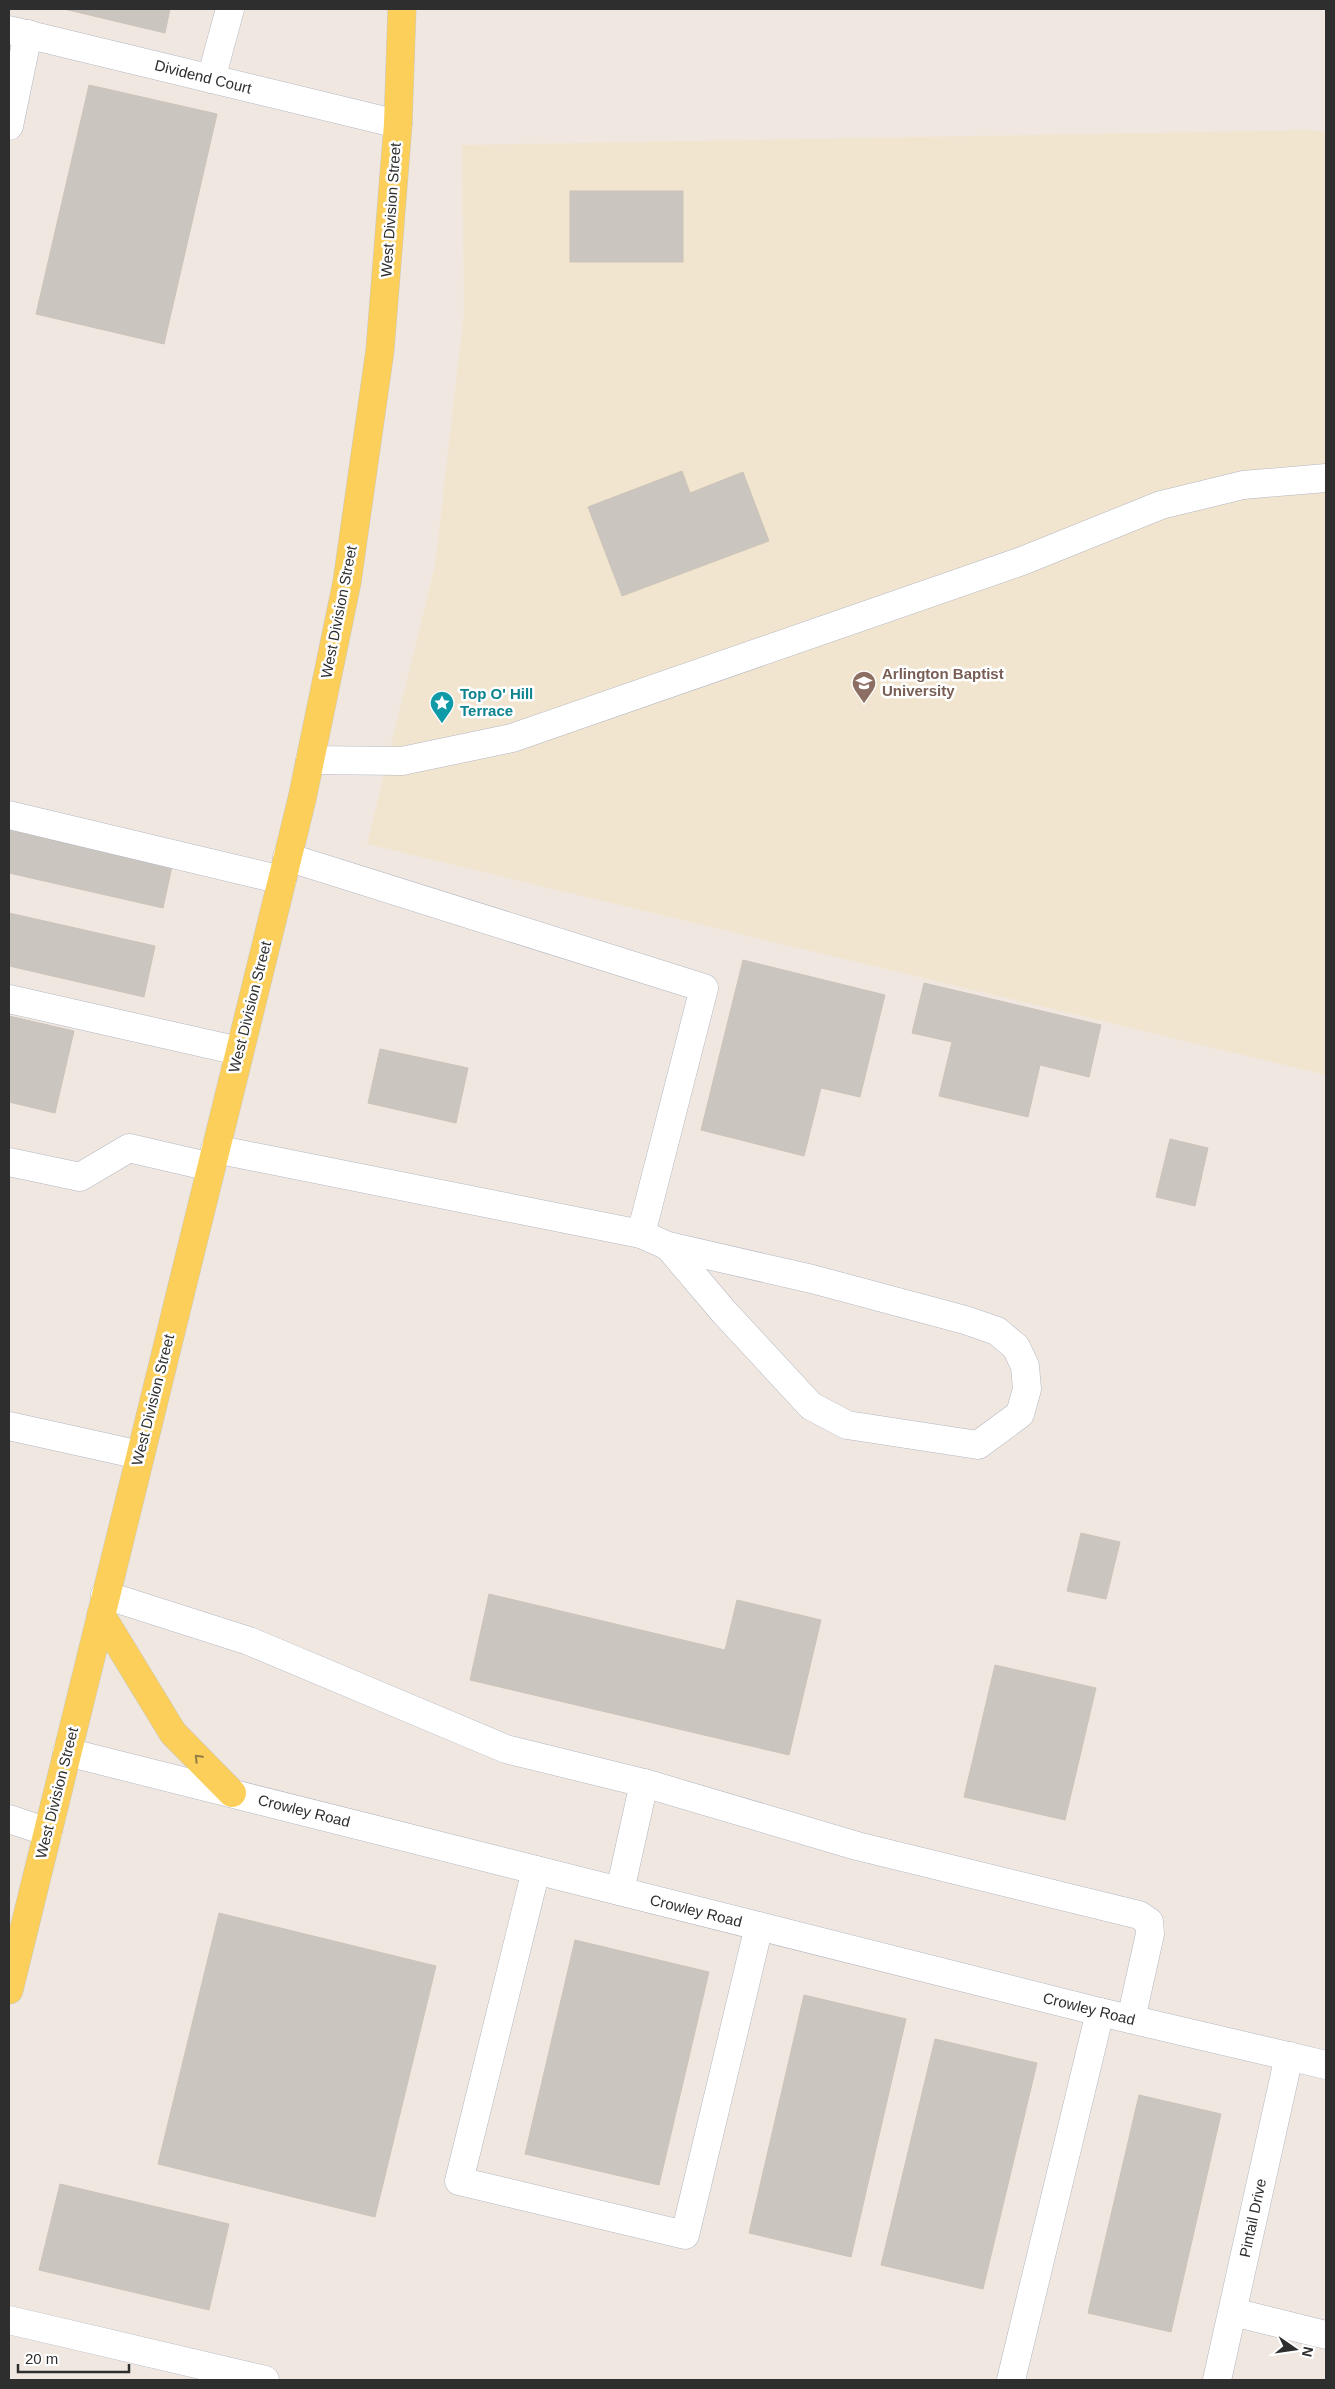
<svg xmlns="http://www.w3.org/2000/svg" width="1335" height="2389" viewBox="0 0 1335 2389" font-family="Arial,sans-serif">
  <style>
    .education { fill: #f2e5cf }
    .building { fill: #cbc5bf; stroke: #ccc4b9 }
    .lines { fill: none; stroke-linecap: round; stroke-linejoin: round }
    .minor-casing { stroke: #b4b7c2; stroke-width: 29 }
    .major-casing { stroke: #c9c9c9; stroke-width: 29 }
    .minor { stroke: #fff; stroke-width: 28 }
    .major { stroke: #fbcf5a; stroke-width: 28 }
    .oneway { stroke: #947e44 }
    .labels { text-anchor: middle; stroke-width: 5; stroke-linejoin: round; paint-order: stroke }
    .street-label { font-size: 15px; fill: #2e2e2e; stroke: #fff }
    .education-label { font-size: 15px; font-weight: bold; fill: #785e54; stroke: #fff; text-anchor: start }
    .culture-label { font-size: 15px; font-weight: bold; fill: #0d838f; stroke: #fff; text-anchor: start }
  </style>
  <rect width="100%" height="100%" fill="#f0e8e0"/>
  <path class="education" d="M1309 130 1326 132V1075L367 844 435 565 464 313 462 145Z"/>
  <g class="building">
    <path d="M64 9H170L165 33Z"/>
    <path d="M89 85 217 114 164 344 36 314Z"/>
    <rect x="570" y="191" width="113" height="71"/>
    <path d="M682 471 690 493 743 472 769 541 622 596 588 507Z"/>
    <path d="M9 830 172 866 163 908 9 873Z"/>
    <path d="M9 913 155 946 144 997 9 966Z"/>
    <path d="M743 960 885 995 860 1097 821 1088 804 1156 701 1130Z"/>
    <path d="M924 983 1101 1025 1089 1077 1040 1065 1028 1117 939 1096 952 1042 912 1033Z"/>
    <path d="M9 1016 74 1031 55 1113 9 1102Z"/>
    <path d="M380 1049 468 1068 456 1123 368 1103Z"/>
    <path d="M1170 1139 1208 1148 1195 1206 1156 1197Z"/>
    <path d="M1081 1533 1120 1542 1106 1599 1067 1591Z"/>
    <path d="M489 1594 725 1650 737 1600 821 1620 789 1755 470 1680Z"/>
    <path d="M995 1665 1096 1688 1065 1820 964 1797Z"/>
    <path d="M219 1913 436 1966 375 2217 158 2164Z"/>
    <path d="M575 1940 709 1972 659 2185 525 2154Z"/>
    <path d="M804 1995 906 2019 851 2257 749 2233Z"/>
    <path d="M935 2039 1037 2063 983 2289 881 2265Z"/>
    <path d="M1139 2095 1221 2114 1171 2332 1088 2313Z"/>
    <path d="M60 2184 229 2224 209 2310 39 2270Z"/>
  </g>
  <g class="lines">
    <defs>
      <g id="minor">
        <path d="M9 30 398 124"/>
        <path d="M211 79 230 9"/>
        <path d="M9 126 28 34"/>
        <path d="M310 760 402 761 512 738 1022 561 1161 505 1243 485 1326 478"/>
        <path d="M9 815 282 880"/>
        <path d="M9 999 239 1051"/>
        <path d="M215 1149 641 1234 704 988 287 857"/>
        <path d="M9 1162 80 1177 129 1148 211 1167"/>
        <path d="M641 1234 668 1246 724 1312 811 1406 847 1425 978 1445 1020 1414 1027 1389 1025 1366 1016 1347 997 1331 965 1320 812 1279 668 1246"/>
        <path d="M9 1426 140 1455"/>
        <path d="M105 1595 249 1641 506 1749 644 1783 620 1891"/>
        <path d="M67 1752 1100 2012 1326 2065"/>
        <path d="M644 1783 857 1846 1139 1915 1149 1922 1150 1934 1131 2019"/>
        <path d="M9 1819 48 1832"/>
        <path d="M536 1870 459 2181 685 2235 759 1926"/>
        <path d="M1233 2312 1326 2335"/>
        <path d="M9 2320 265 2380"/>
        <path d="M1011 2380 1100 2012"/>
        <path d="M1217 2380 1289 2056"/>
      </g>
      <g id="major">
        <path d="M101 1615 173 1733 232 1793"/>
        <path d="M9 1990 302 799 347 582 380 350 398 124 402 9"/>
      </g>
    </defs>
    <use href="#minor" class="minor-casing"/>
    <use href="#major" class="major-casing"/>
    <use href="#minor" class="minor"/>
    <use href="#major" class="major"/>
  </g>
  <defs><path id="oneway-chevron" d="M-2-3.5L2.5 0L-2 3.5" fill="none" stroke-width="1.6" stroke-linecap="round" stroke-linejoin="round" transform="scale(1.25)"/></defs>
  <use class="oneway" href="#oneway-chevron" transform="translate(198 1758) rotate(-134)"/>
  <defs>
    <symbol id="university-pin" viewBox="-11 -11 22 30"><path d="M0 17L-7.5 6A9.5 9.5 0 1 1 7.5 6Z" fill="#8d6e63" stroke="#fff"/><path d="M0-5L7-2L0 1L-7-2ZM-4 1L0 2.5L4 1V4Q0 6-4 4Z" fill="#fff"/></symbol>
    <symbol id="sight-pin" viewBox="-11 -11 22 30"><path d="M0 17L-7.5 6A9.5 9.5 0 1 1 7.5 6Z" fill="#0f9aa8" stroke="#fff"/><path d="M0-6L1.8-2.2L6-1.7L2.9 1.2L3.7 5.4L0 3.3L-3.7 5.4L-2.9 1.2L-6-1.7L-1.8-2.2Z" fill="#fff"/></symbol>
  </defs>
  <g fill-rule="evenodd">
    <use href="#university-pin" x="850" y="669" width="28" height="38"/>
    <use href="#sight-pin" x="428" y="689" width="28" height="38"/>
  </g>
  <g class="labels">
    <g class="street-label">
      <text transform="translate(203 77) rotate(14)" y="5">Dividend Court</text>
      <text transform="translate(391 210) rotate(-86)" y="5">West Division Street</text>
      <text transform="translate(339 612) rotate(-79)" y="5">West Division Street</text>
      <text transform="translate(250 1007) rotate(-76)" y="5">West Division Street</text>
      <text transform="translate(153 1400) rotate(-76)" y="5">West Division Street</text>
      <text transform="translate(57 1793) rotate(-76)" y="5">West Division Street</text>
      <text transform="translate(304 1811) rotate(14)" y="5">Crowley Road</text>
      <text transform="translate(696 1911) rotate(14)" y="5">Crowley Road</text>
      <text transform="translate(1089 2009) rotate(14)" y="5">Crowley Road</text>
      <text transform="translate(1253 2218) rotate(-78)" y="5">Pintail Drive</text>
    </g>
    <g class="education-label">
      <text x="882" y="679">Arlington Baptist<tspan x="882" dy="17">University</tspan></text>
    </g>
    <g class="culture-label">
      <text x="460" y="699">Top O' Hill<tspan x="460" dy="17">Terrace</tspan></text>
    </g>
  </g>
  <rect width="1335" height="2389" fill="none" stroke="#2e2e2e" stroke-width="20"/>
  <g transform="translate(1295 2349) rotate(103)" stroke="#ffffff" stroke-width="4" paint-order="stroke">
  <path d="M0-4L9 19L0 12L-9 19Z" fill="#2e2e2e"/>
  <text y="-8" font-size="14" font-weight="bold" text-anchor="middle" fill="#2e2e2e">N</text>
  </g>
  <path d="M18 2364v8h111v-8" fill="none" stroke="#2e2e2e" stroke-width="2.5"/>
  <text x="25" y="2364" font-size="15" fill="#2e2e2e" stroke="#ffffff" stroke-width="4" paint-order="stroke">20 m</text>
</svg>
